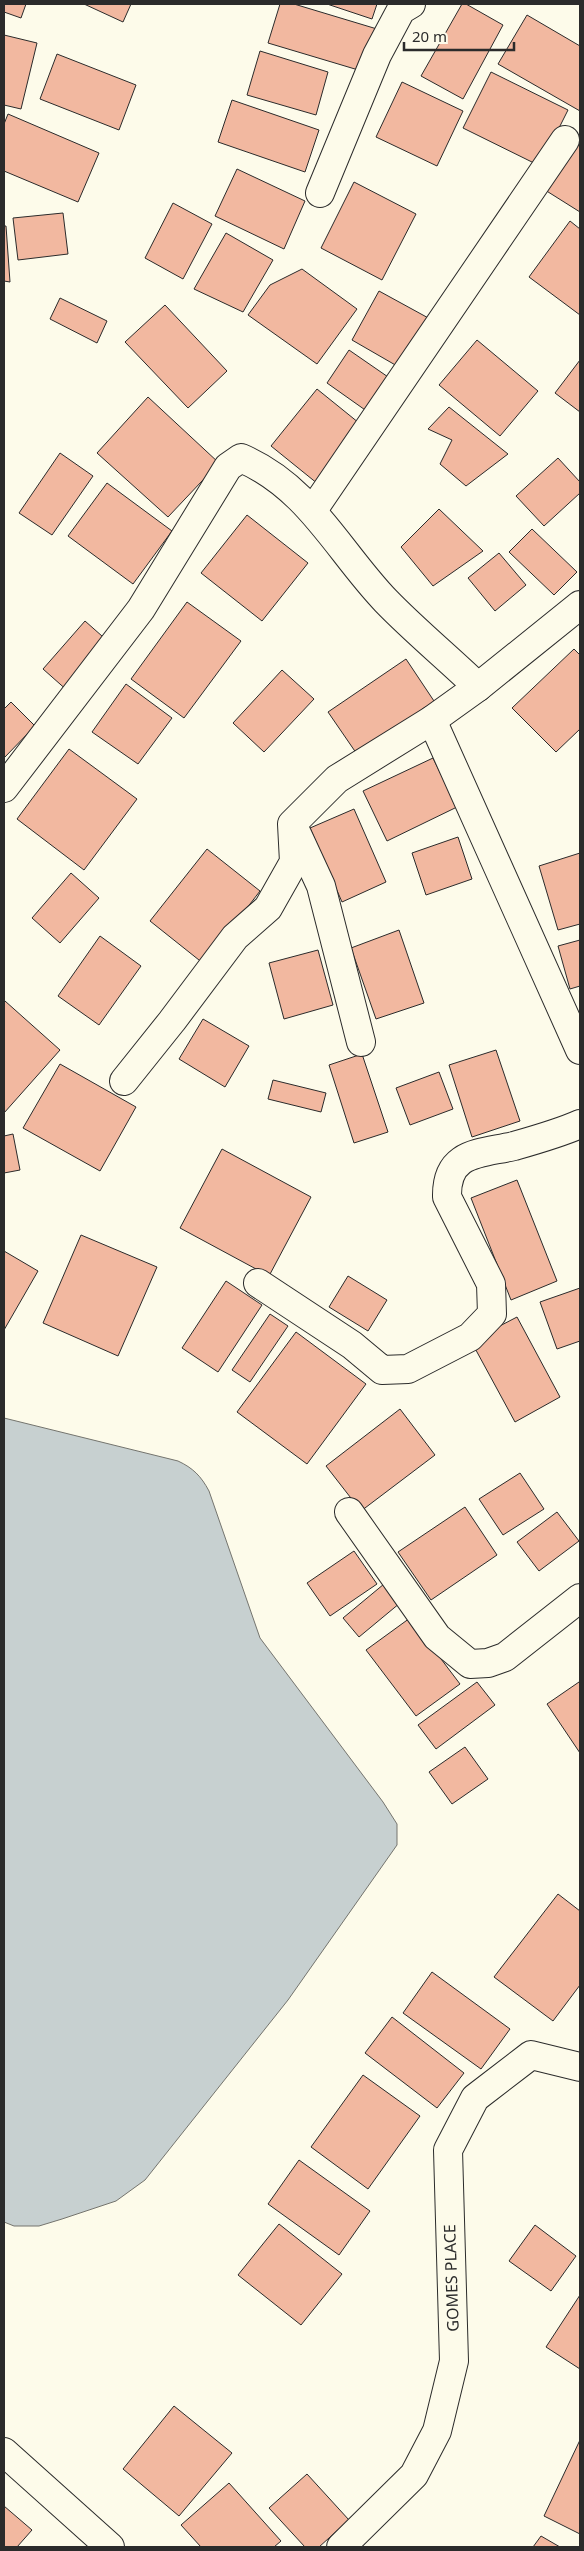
<svg xmlns="http://www.w3.org/2000/svg" width="584" height="2551" viewBox="0 0 584 2551" font-family="'Noto Sans',sans-serif">
  <style>
    .water { fill: #c7d0d0; stroke: #74746e }
    .building { fill: #f2b8a0; stroke: #2b2b2b }
    .lines { fill: none; stroke-linecap: round; stroke-linejoin: round }
    .minor-casing { stroke: #2b2b2b; stroke-width: 30 }
    .primary-casing { stroke: #2b2b2b; stroke-width: 30 }
    .minor { stroke: #fdfbea; stroke-width: 28 }
    .primary { stroke: #fdfbea; stroke-width: 28 }
    .labels { text-anchor: middle; stroke-width: 4; stroke-linejoin: round; paint-order: stroke }
    .street-label { font-size: 16px; fill: #2b2b2b; stroke: #fdfbea }
  </style>
  <rect width="100%" height="100%" fill="#fdfbea"/>
  <path class="water" d="M4 1418 178 1461C193 1468 201 1476 209 1491L260 1638 383 1802 397 1824V1845L288 2000 145 2180 116 2201 62 2219 39 2226H14L4 2222Z"/>
  <g class="building">
    <path d="M4 4H26L21 18 4 12Z"/>
    <path d="M84 4H131L123 22Z"/>
    <path d="M280 4H294L377 29 365 72 268 43Z"/>
    <path d="M327 4H377L372 19Z"/>
    <path d="M462 4H466L503 25 463 99 421 76Z"/>
    <path d="M527 15 580 46V111L498 64Z"/>
    <path d="M4 35 37 43 21 109 4 105Z"/>
    <path d="M260 51 328 72 316 115 247 95Z"/>
    <path d="M57 54 136 85 119 130 40 99Z"/>
    <path d="M491 72 568 110 540 166 463 128Z"/>
    <path d="M402 82 463 111 437 166 376 137Z"/>
    <path d="M232 100 319 130 305 172 218 142Z"/>
    <path d="M8 114 99 153 78 202 4 171V124Z"/>
    <path d="M580 134V212L545 190Z"/>
    <path d="M237 169 305 201 284 249 215 216Z"/>
    <path d="M354 182 416 214 382 280 321 248Z"/>
    <path d="M173 203 212 224 183 279 145 258Z"/>
    <path d="M63 213 68 254 18 260 13 218Z"/>
    <path d="M570 221 580 229V315L529 277Z"/>
    <path d="M4 226H6L10 282 4 281Z"/>
    <path d="M226 233 273 260 243 312 194 289Z"/>
    <path d="M302 269 357 309 317 364 248 315 270 285Z"/>
    <path d="M379 291 432 320 404 370 352 340Z"/>
    <path d="M60 298 107 321 97 343 50 319Z"/>
    <path d="M165 305 227 371 188 408 125 342Z"/>
    <path d="M477 340 538 391 500 436 439 385Z"/>
    <path d="M349 350 391 379 368 412 327 383Z"/>
    <path d="M580 360V412L555 393Z"/>
    <path d="M317 389 364 427 318 484 271 446Z"/>
    <path d="M148 397 219 463 168 517 97 453Z"/>
    <path d="M449 407 508 454 466 486 440 464 452 440 428 429Z"/>
    <path d="M60 453 93 476 52 535 19 513Z"/>
    <path d="M558 458 580 482V493L544 526 516 496Z"/>
    <path d="M107 483 172 531 133 584 68 536Z"/>
    <path d="M439 509 483 551 433 586 401 547Z"/>
    <path d="M247 515 308 563 262 621 201 573Z"/>
    <path d="M532 529 577 572 554 595 509 552Z"/>
    <path d="M499 553 526 585 495 611 468 578Z"/>
    <path d="M187 602 241 641 184 718 131 679Z"/>
    <path d="M85 621 111 644 69 692 43 669Z"/>
    <path d="M574 649 580 655V729L556 752 512 708Z"/>
    <path d="M406 659 438 707 361 760 328 712Z"/>
    <path d="M282 670 314 699 264 752 233 723Z"/>
    <path d="M126 684 172 718 138 764 92 732Z"/>
    <path d="M11 702 35 726 4 758V709Z"/>
    <path d="M69 749 137 799 84 870 17 819Z"/>
    <path d="M433 758 457 807 387 841 363 791Z"/>
    <path d="M354 809 386 882 342 902 310 828Z"/>
    <path d="M458 837 472 879 426 895 412 853Z"/>
    <path d="M207 849 260 891 204 964 150 921Z"/>
    <path d="M580 853V924L558 930 539 866Z"/>
    <path d="M71 873 99 898 60 943 32 918Z"/>
    <path d="M399 930 424 1003 376 1019 351 948Z"/>
    <path d="M100 936 141 966 99 1025 58 996Z"/>
    <path d="M580 940V986L570 989 558 946Z"/>
    <path d="M318 950 333 1005 284 1019 269 963Z"/>
    <path d="M5 1001 60 1050 4 1113V1003Z"/>
    <path d="M203 1019 249 1046 225 1087 179 1059Z"/>
    <path d="M496 1050 520 1121 472 1137 449 1065Z"/>
    <path d="M362 1054 388 1132 354 1143 329 1065Z"/>
    <path d="M60 1064 136 1107 100 1171 23 1128Z"/>
    <path d="M439 1072 453 1109 410 1125 396 1088Z"/>
    <path d="M273 1080 326 1093 321 1112 268 1099Z"/>
    <path d="M13 1134 20 1170 4 1173V1136Z"/>
    <path d="M222 1149 311 1197 269 1276 180 1228Z"/>
    <path d="M517 1180 557 1281 511 1300 471 1198Z"/>
    <path d="M81 1235 157 1267 118 1356 43 1323Z"/>
    <path d="M4 1251 38 1271 4 1330Z"/>
    <path d="M348 1276 387 1300 368 1331 329 1307Z"/>
    <path d="M226 1281 262 1305 218 1372 182 1348Z"/>
    <path d="M580 1288V1341L557 1349 540 1302Z"/>
    <path d="M270 1314 288 1326 250 1382 232 1370Z"/>
    <path d="M517 1317 560 1397 515 1422 471 1341Z"/>
    <path d="M296 1332 366 1384 307 1464 237 1412Z"/>
    <path d="M400 1409 435 1455 361 1511 326 1466Z"/>
    <path d="M520 1473 544 1509 503 1535 479 1499Z"/>
    <path d="M465 1507 497 1555 431 1600 398 1552Z"/>
    <path d="M557 1512 579 1541 539 1571 517 1542Z"/>
    <path d="M354 1551 377 1584 330 1616 307 1583Z"/>
    <path d="M384 1584 400 1603 359 1637 343 1618Z"/>
    <path d="M410 1618 460 1684 416 1716 366 1650Z"/>
    <path d="M477 1682 495 1705 436 1749 418 1725Z"/>
    <path d="M579 1682 580 1685V1753L547 1704Z"/>
    <path d="M465 1747 488 1779 452 1804 429 1772Z"/>
    <path d="M558 1894 580 1911V1985L553 2021 494 1977Z"/>
    <path d="M432 1972 510 2029 481 2069 403 2013Z"/>
    <path d="M392 2017 464 2073 437 2108 365 2053Z"/>
    <path d="M363 2075 420 2116 368 2189 311 2147Z"/>
    <path d="M299 2160 370 2211 339 2255 268 2204Z"/>
    <path d="M279 2224 342 2274 301 2325 238 2275Z"/>
    <path d="M535 2225 576 2256 551 2291 509 2261Z"/>
    <path d="M580 2295V2369L546 2347Z"/>
    <path d="M174 2406 232 2453 179 2516 123 2469Z"/>
    <path d="M580 2440V2534L544 2516Z"/>
    <path d="M307 2474 349 2520 319 2547H305L269 2508Z"/>
    <path d="M229 2483 281 2541 274 2547H201L181 2525Z"/>
    <path d="M4 2506 32 2530 17 2547H4Z"/>
    <path d="M541 2536 560 2547H533Z"/>
  </g>
  <g class="lines">
    <defs>
      <g id="minor">
        <path d="M320 193 377 55 401 10 411 4"/>
        <path d="M313 510 565 140"/>
        <path d="M432 720 580 1050"/>
        <path d="M4 788 141 609 228 467 241 458C309 487 338 551 386 601 415 631 448 658 478 687"/>
        <path d="M297 834 321 886 361 1042"/>
        <path d="M124 1081 172 1021 235 937 268 908 294 862 292 824 337 779 432 720 478 687 580 605"/>
        <path d="M258 1283 352 1345 382 1370 408 1369 470 1337 492 1314 491 1284 447 1197C446 1151 480 1154 514 1146 535 1140 560 1133 580 1124"/>
        <path d="M349 1512 437 1637 470 1664 488 1663 505 1657 580 1598"/>
        <path d="M341 2547 414 2475 437 2431 454 2361 448 2150 475 2098 531 2055 580 2067"/>
      </g>
      <path id="primary" d="M4 2452 110 2547"/>
    </defs>
    <use href="#minor" class="minor-casing"/>
    <use href="#primary" class="primary-casing"/>
    <use href="#minor" class="minor"/>
    <use href="#primary" class="primary"/>
  </g>
  <g class="labels">
    <g class="street-label">
      <text transform="translate(451 2278) rotate(-92)" y="6">GOMES PLACE</text>
    </g>
  </g>
  <rect width="584" height="2551" fill="none" stroke="#2b2b2b" stroke-width="10"/>
  <path d="M404 42v8h110v-8" fill="none" stroke="#2b2b2b" stroke-width="2.5"/>
  <text x="412" y="42" font-size="15" fill="#2b2b2b" stroke="#fdfbea" stroke-width="4" paint-order="stroke">20 m</text>
</svg>
